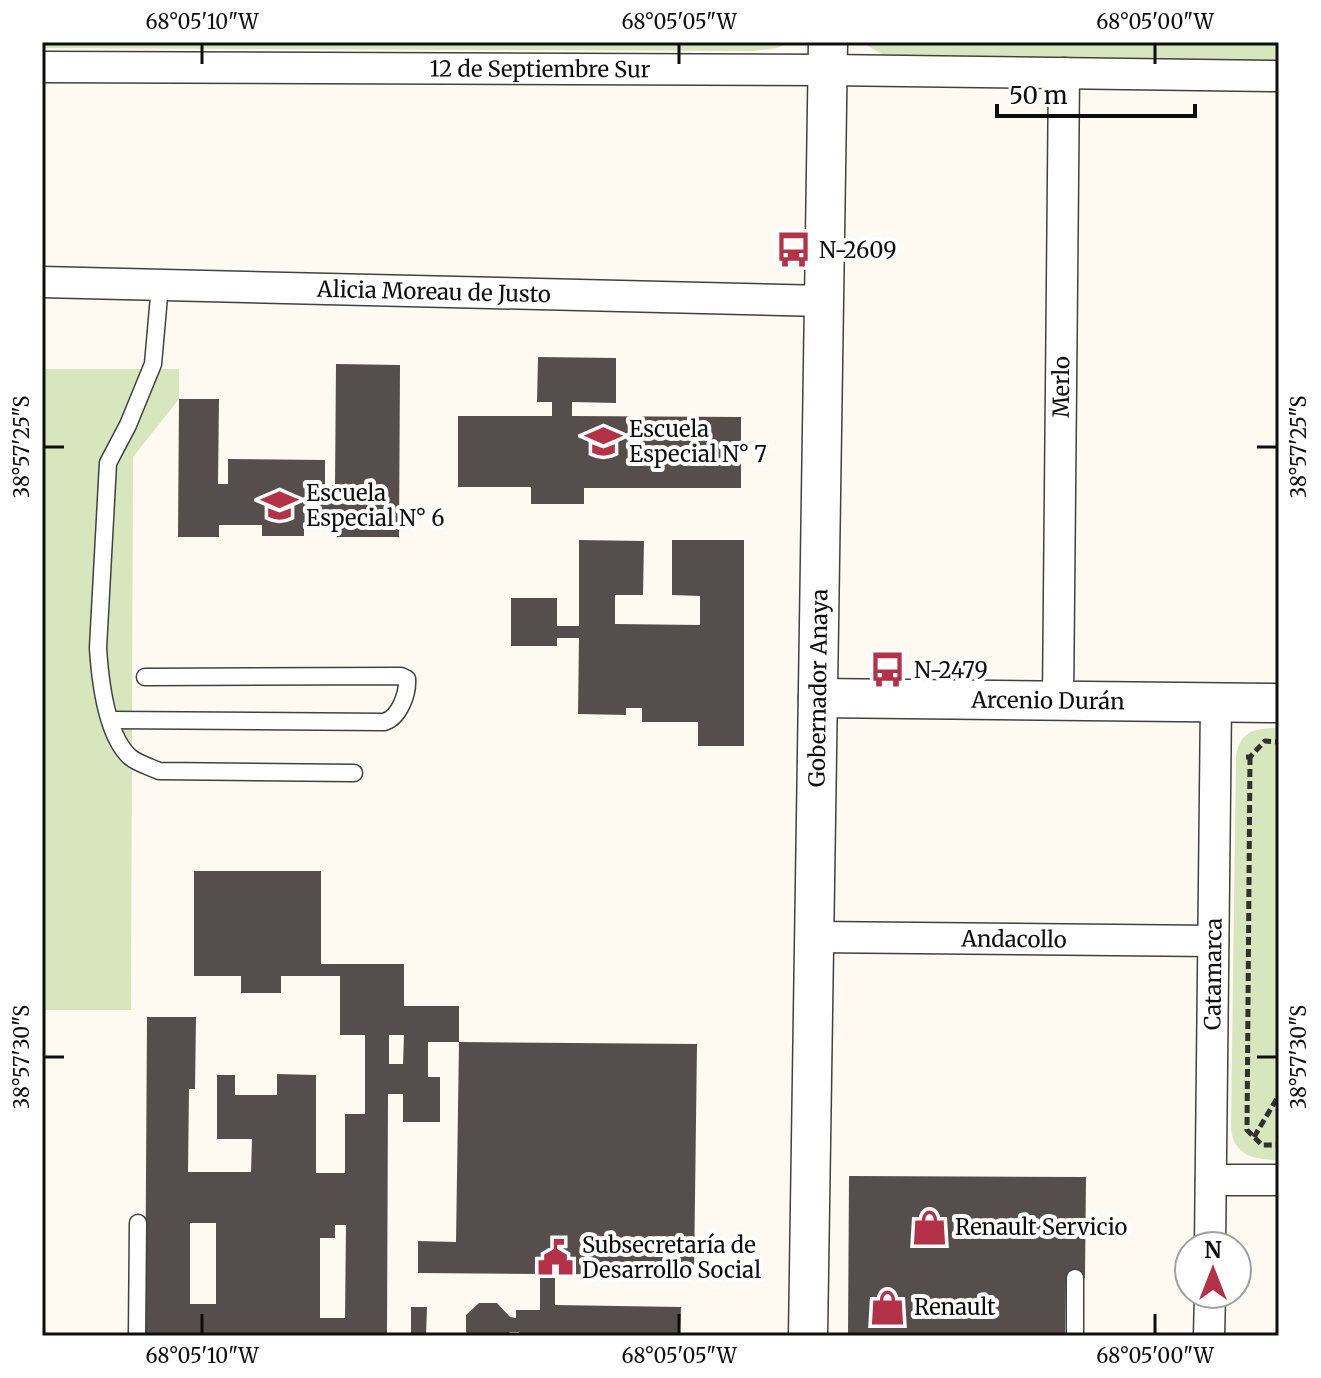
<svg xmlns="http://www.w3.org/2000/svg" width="1321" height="1378" viewBox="0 0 1321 1378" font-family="Merriweather,serif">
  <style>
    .green { fill: #d7e6bd }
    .building { fill: #564e4c; fill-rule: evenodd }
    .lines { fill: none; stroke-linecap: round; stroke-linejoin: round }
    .service-casing { stroke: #414141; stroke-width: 19 }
    .minor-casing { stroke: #414141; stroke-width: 33 }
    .tertiary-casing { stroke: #414141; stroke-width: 41 }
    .path { stroke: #303030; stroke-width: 5; stroke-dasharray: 8 4; stroke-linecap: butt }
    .service { stroke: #fff; stroke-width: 16 }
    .minor { stroke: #fff; stroke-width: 30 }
    .tertiary { stroke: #fff; stroke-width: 38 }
    .ticks { fill: none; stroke: #0e0e0e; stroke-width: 3 }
    .labels { text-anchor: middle; stroke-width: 8; stroke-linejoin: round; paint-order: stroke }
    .street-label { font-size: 22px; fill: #0e0e0e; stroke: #fff }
    .poi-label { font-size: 22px; fill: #0e0e0e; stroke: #fff; text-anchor: start }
    .neatline { fill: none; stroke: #0e0e0e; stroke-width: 3 }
    .ticks-label { font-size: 20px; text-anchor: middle; fill: #0e0e0e }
  </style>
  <rect width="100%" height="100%" fill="#fefaf1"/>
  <g class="green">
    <path d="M42 42H792L777 48 753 51 42 48Z"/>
    <path d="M861 42H1279V61L897 56 882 54Z"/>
    <path d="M42 369H179V399L133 457 131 1010H42Z"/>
    <path d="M1279 728V1160C1254 1160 1232 1155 1231 1126L1236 757C1239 731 1256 728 1279 728Z"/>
  </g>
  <g class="building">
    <path d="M538 357 616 358V403L572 402V416L741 417V488H584V504H531V487H458V416H552V402H537Z"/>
    <path d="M336 364 400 365 399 537H337V526H304V536H262V525H219V537H178L179 399H219L218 484H228V459L325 460V485H335Z"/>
    <path d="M579 540 644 541 643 595H615V624L700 625V596L672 595V540H744V746H698V722H642V708H626V715L578 714 579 638H557V646H511V598H557V626H579Z"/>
    <path d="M194 871H321V964H404V1006H459V1042H428V1077H440V1122H403V1094H388L387 1336H145L147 1017H196L195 1089H189L188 1172H251L252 1139H217V1075H235V1095H277V1074L316 1075V1173H345V1114H365V1035H340V976H281V993H241V976H194ZM389 1035H404L403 1064H389ZM190 1223H216V1304H190ZM335 1225H346L345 1318H320V1238H335Z"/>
    <path d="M459 1042 697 1044 694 1275 555 1274V1305L681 1307 680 1336H519V1332H510L506 1336H470L466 1332V1315L479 1303H497L510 1317 516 1318V1310H540V1274L418 1273V1241L456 1242Z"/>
    <path d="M849 1176 1086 1177 1085 1278H1066L1065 1336H848Z"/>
    <path d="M411 1307H427L426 1336H411Z"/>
  </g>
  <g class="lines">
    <defs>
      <g id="service">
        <path d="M160 285 153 364 128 425 108 463 98 648C100 679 106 735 130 757 137 763 150 767 159 771L354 773"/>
        <path d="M111 720 384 722C399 718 408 694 407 679L401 676 145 677"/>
        <path d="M137 1336 138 1223"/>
        <path d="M1075 1336V1278"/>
      </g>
      <g id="minor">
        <path id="s1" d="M42 67 828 70 1279 76"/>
        <path id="s2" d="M42 282 824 301"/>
        <path id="s3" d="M1058 701 1064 73"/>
        <path id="s4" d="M814 937 1213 941"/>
        <path d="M1211 1180H1279"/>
        <path id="s5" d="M1210 1246 1216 702"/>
        <path d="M1209 1336 1210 1294"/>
      </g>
      <g id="tertiary">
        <path id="s6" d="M818 698 1279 703"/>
        <path id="s7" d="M808 1336 828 42"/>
      </g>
    </defs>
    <use href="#service" class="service-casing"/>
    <use href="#minor" class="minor-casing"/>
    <use href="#tertiary" class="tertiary-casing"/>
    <g class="path">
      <path d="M1246 757H1250L1265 741 1279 742"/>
      <path d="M1250 757 1247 1130 1262 1145H1279"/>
      <path d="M1254 1137 1279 1095"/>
    </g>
    <use href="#service" class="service"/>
    <use href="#minor" class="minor"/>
    <use href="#tertiary" class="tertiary"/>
  </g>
  <path class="ticks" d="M202 44V64M679 44V64M1155 44V64M44 447H64M1257 447H1277M44 1057H64M1257 1057H1277M202 1314V1334M679 1314V1334M1155 1314V1334"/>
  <defs>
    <symbol id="bus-bare" viewBox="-9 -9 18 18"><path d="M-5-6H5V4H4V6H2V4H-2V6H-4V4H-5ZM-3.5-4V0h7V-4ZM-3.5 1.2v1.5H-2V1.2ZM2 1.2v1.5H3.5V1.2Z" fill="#b33248" stroke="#fff" stroke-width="2.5" paint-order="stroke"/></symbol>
    <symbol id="school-bare" viewBox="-9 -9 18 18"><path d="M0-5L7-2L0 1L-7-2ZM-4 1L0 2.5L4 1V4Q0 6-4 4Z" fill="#b33248" stroke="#fff" stroke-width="2.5" paint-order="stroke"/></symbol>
    <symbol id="shop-bare" viewBox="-9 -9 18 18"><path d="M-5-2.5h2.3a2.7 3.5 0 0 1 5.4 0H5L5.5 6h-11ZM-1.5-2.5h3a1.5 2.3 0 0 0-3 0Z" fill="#b33248" stroke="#fff" stroke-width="2.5" paint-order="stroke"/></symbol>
    <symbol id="civic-bare" viewBox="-9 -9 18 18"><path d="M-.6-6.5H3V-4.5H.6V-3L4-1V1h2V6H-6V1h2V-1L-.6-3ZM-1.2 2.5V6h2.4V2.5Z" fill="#b33248" stroke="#fff" stroke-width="2.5" paint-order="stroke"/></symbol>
  </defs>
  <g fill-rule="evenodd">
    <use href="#bus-bare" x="768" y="224" width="51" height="51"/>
    <use href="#school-bare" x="578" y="416" width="51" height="51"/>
    <use href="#school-bare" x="254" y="480" width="51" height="51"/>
    <use href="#bus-bare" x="862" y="644" width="51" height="51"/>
    <use href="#shop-bare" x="904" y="1202" width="51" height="51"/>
    <use href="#civic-bare" x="530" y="1232" width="51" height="51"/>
    <use href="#shop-bare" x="862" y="1282" width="51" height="51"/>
  </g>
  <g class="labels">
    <g class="street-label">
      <text dy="8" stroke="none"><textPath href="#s1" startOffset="498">12 de Septiembre Sur</textPath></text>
      <text dy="8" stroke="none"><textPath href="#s2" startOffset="392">Alicia Moreau de Justo</textPath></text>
      <text dy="8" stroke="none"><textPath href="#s3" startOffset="314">Merlo</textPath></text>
      <text dy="8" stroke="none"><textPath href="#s7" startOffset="648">Gobernador Anaya</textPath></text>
      <text dy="8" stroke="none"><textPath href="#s6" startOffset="230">Arcenio Durán</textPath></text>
      <text dy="8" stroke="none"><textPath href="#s4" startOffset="200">Andacollo</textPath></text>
      <text dy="8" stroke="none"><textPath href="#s5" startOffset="272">Catamarca</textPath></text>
    </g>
    <g class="poi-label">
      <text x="819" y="258">N-2609</text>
      <text x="629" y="437">Escuela<tspan x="629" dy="25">Especial N° 7</tspan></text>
      <text x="306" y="501">Escuela<tspan x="306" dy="25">Especial N° 6</tspan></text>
      <text x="914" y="678">N-2479</text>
      <text x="955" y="1235">Renault Servicio</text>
      <text x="582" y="1253">Subsecretaría de<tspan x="582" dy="25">Desarrollo Social</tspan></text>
      <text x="914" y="1315">Renault</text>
    </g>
  </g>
  <rect width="1321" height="1378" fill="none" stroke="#ffffff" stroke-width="88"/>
  <g transform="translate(1213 1270)"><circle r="38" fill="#ffffff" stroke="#9f9f9f" stroke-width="2"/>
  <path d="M0-6L14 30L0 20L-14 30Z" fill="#b33248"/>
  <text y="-12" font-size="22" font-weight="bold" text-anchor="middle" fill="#0e0e0e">N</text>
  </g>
  <path d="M997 104v12h198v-12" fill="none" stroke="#0e0e0e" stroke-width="4"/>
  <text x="1009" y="104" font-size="24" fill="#0e0e0e" stroke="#ffffff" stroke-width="6" paint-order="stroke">50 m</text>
  <rect x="44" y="44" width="1233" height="1290" class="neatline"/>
  <g class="ticks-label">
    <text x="202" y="29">68°05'10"W</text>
    <text x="679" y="29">68°05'05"W</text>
    <text x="1155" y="29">68°05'00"W</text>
    <text transform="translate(22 447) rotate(-90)" y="7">38°57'25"S</text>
    <text transform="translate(1299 447) rotate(-90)" y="7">38°57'25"S</text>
    <text transform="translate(22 1057) rotate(-90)" y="7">38°57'30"S</text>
    <text transform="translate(1299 1057) rotate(-90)" y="7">38°57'30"S</text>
    <text x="202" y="1363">68°05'10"W</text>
    <text x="679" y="1363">68°05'05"W</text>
    <text x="1155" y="1363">68°05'00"W</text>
  </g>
</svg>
